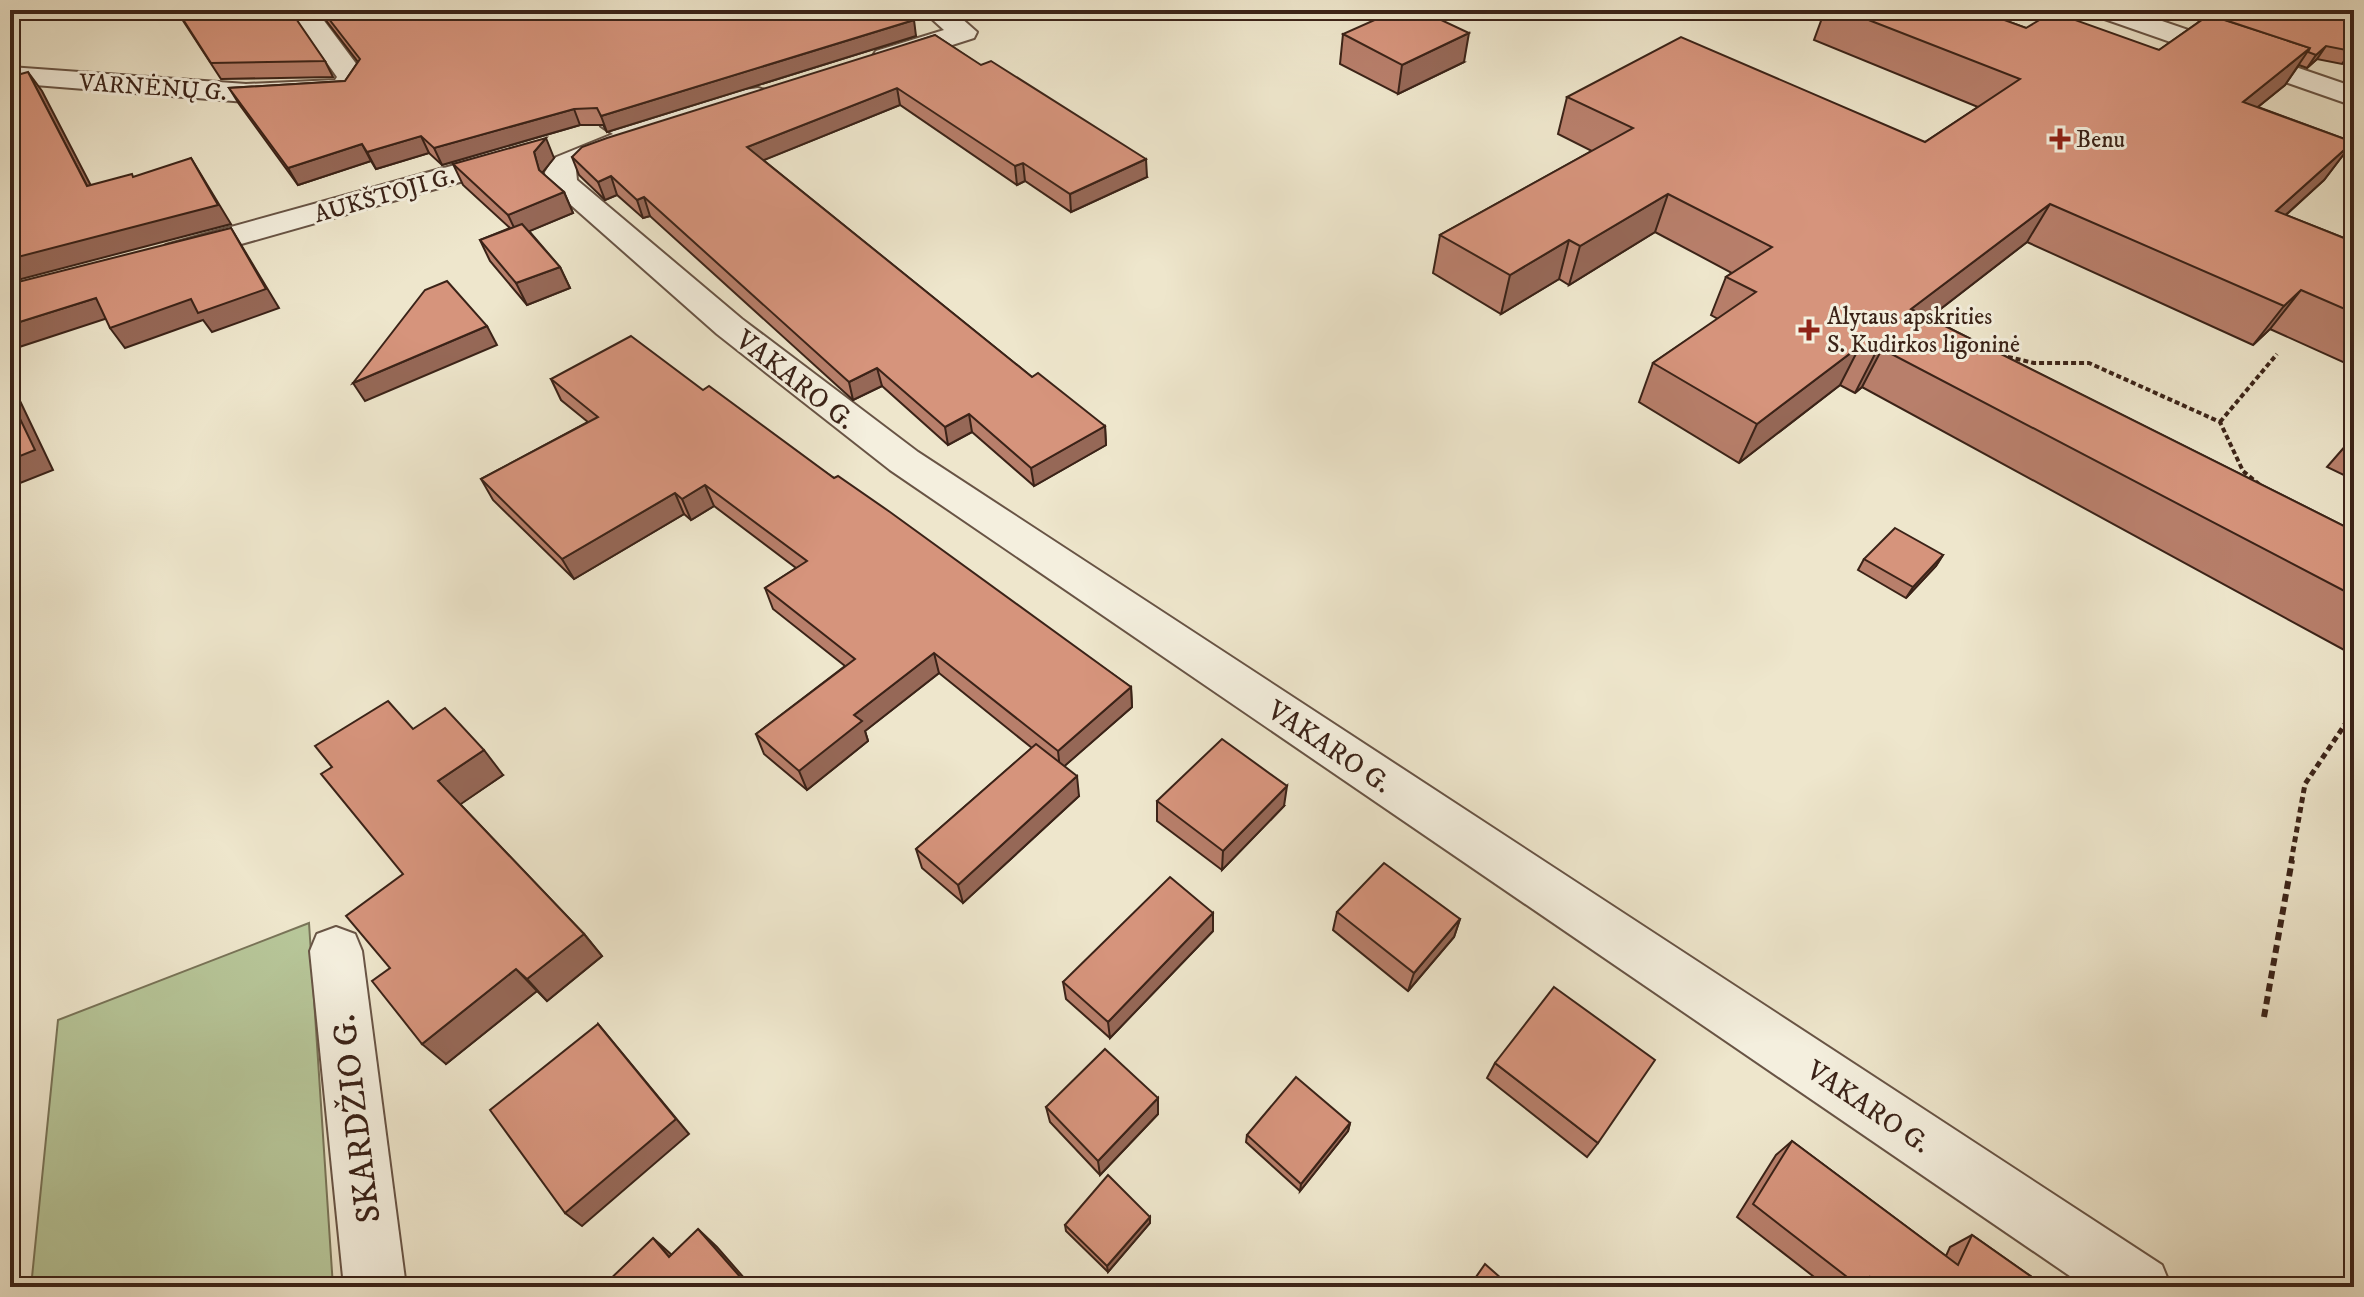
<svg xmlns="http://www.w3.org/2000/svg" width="2364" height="1297" viewBox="0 0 2364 1297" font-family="'IM FELL DW Pica',serif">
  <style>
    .green { fill: #b7c699; stroke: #797458; stroke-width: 2 }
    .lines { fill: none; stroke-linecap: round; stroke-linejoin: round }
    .street-casing { stroke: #685445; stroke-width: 4 }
    .path-far2 { stroke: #3b2318; stroke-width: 4; stroke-dasharray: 5 3; stroke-linecap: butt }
    .path-far1 { stroke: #3b2318; stroke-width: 5; stroke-dasharray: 6 4; stroke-linecap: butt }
    .path { stroke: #3b2318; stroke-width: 6; stroke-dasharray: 8 5; stroke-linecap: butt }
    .street { fill: #f4efde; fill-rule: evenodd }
    .wall { fill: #b87f6b; stroke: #3b2318; stroke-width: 2 }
    .shaded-wall { fill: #966857; stroke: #3b2318; stroke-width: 2 }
    .building { fill: #d6947c; stroke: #3b2318; stroke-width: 2 }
    .poi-dot { fill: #8f2418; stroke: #f4efde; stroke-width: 3 }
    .labels { text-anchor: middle; stroke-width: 6; stroke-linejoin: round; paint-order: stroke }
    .far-street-label { font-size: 24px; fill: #3b2318; stroke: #f4efde }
    .far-poi-label { font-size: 24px; fill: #3b2318; stroke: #f4efde; text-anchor: start }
    .street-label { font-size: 28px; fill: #3b2318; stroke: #f4efde }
    .near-street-label { font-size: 34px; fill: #3b2318; stroke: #f4efde }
  </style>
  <rect width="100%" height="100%" fill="#eee6cc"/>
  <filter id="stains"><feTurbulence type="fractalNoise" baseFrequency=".0025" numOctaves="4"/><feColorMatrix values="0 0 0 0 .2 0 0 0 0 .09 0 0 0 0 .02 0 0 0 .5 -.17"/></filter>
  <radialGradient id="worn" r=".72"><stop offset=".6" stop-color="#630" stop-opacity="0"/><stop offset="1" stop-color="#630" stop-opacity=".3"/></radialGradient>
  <path class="green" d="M309 923 333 1287H31L58 1020Z"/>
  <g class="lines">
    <defs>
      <g id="street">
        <path d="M290 10H316L366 77 353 94 246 102 10 83V67L246 84 335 80 337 77Z"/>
        <path d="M922 10H952L977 32 974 38 896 63H876L872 57 876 51 944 30Z"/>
        <path d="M2092 10H2130L2354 87V106L2096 16Z"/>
        <path d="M758 88 768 91 772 97 768 103 633 130 644 138 640 144 576 170 577 180 742 319 918 452 2162 1265 2171 1287H2086L890 470 717 334 546 183 545 172 554 158 613 134 601 126C615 106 729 93 758 88Z"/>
        <path d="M516 148 527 151 531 157 527 163 178 262 166 259 161 252 166 245Z"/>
        <path d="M336 927 355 934 362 951 406 1287H344L310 951 317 934Z"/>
      </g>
    </defs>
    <use href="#street" class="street-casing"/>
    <g class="path-far2">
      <path d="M2000 355 2034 363H2089L2220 422 2243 471 2260 485"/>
      <path d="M2220 422 2277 354"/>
    </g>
    <path class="path-far1" d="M2291 862 2305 784 2354 711"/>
    <path class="path" d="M2264 1017 2292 860"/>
    <use href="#street" class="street"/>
  </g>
  <g class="wall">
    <path d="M176 10 325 61 333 77 221 79Z"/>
    <path d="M318 10H902L916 36 607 132 603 125H580L442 165 429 153 376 169 371 161 298 185 239 104 229 88 345 81 358 62Z"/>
    <path d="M1825 10H1977L2026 28 2159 50 2200 21 2169 10H2354V53L2342 64 2317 59 2307 68 2299 65 2285 85 2258 107 2353 142 2324 180 2286 215 2354 242V367L2270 329 2253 345 2027 242 1929 318 2354 531V644L2346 651 1862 387 1855 393 1840 385 1739 463 1639 402 1653 363 1718 319 1711 315 1726 277 1732 273 1655 232 1569 285 1559 279 1501 314 1433 273 1440 235 1592 151 1558 134 1567 97 1925 142 1978 107 1814 40Z"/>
    <path d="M1343 34 1464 62 1398 94 1340 64Z"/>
    <path d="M935 35 1147 177 1071 212 1025 181 1017 185 900 105 763 160 1032 377 1105 426 1106 445 1034 486 972 432 948 445 882 386 853 400 650 216 643 218 617 195 605 200 579 175 572 157Z"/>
    <path d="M554 158 542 173 564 192 573 213 529 231 560 267 570 288 527 305 490 261 480 240 510 228 463 185 453 164Z"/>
    <path d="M551 379 703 390 834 478 1131 687 1132 707 1064 766 1079 796 963 903 922 868 916 849 1032 748 939 673 865 731 868 741 807 790 764 754 756 734 845 666 773 609 765 588 796 568 714 506 691 520 684 514 574 579 493 500 481 479 588 422 561 400Z"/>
    <path d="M2354 436V480L2327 467Z"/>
    <path d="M1943 555 1936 566 1906 598 1858 570 1864 559Z"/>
    <path d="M413 729 503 775 460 804 584 934 602 956 547 1001 537 991 446 1064 390 968 403 874Z"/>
    <path d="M1157 801 1284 806 1222 870 1157 821Z"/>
    <path d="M1337 912 1460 919 1454 937 1408 991 1333 930Z"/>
    <path d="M1213 931 1110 1038 1066 999 1063 982Z"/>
    <path d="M1495 1063 1598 1143 1587 1157 1487 1078Z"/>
    <path d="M1158 1098V1114L1100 1175 1050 1122 1046 1107Z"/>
    <path d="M1350 1123 1348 1131 1300 1191 1246 1142 1247 1135Z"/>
    <path d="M1792 1141 1946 1256 1950 1247 1972 1235 2046 1287H1827L1737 1217 1776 1155Z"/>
    <path d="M1150 1217V1223L1108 1272 1066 1231 1065 1225Z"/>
  </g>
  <g class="shaded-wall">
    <path d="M914 20 916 36 607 132 601 116Z"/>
    <path d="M1469 33 1464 62 1398 94 1402 65Z"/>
    <path d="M2326 46 2317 59 2307 68 2316 55Z"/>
    <path d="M2310 48 2285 85 2218 139 2243 102Z"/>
    <path d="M2354 48V53L2342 64 2351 51Z"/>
    <path d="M28 72 42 91 101 205 87 186Z"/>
    <path d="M897 88 900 105 752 165 747 147Z"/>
    <path d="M574 109 580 125 442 165 434 148Z"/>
    <path d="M421 136 429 153 376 169 367 152Z"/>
    <path d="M546 138 554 158 542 173 539 170 534 152Z"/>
    <path d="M2353 142 2324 180 2248 249 2276 211Z"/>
    <path d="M362 144 371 161 298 185 288 168Z"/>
    <path d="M191 158 231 224 10 282V259Z"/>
    <path d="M1146 159 1147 177 1071 212 1070 194Z"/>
    <path d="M1023 163 1025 181 1017 185 1015 166Z"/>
    <path d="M611 176 617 195 605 200 598 182Z"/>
    <path d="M564 192 573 213 518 236 508 215Z"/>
    <path d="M1668 194 1655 232 1569 285 1580 246Z"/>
    <path d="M644 197 650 216 643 218 637 200Z"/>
    <path d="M2050 204 2027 242 1890 348 1911 309Z"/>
    <path d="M231 228 279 308 212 332 203 320 125 348 110 328Z"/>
    <path d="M1569 240 1559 279 1501 314 1510 275Z"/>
    <path d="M560 267 570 288 527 305 516 283Z"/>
    <path d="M2301 290 2270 329 2253 345 2284 306Z"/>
    <path d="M96 298 111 317 10 350V325Z"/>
    <path d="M487 326 497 345 365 401 353 383Z"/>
    <path d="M1860 346 1840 385 1739 463 1757 424Z"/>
    <path d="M1882 349 1862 387 1855 393 1875 354Z"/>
    <path d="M877 368 882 386 853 400 849 382Z"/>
    <path d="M10 380 53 470 10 487Z"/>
    <path d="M969 414 972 432 948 445 945 427Z"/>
    <path d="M1105 426 1106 445 1034 486 1031 468Z"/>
    <path d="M705 485 714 506 691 520 682 499Z"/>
    <path d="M675 493 684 514 574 579 562 559Z"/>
    <path d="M1943 555 1936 566 1906 598 1913 587Z"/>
    <path d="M934 653 939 673 865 731 868 741 807 790 799 771 854 715Z"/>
    <path d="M1131 687 1132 707 1060 770 1058 751Z"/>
    <path d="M484 750 503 775 458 806 438 781Z"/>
    <path d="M1077 776 1079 796 963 903 958 885Z"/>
    <path d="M1287 786 1284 806 1222 870 1223 851Z"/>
    <path d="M1213 913V931L1110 1038 1108 1022Z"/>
    <path d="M1460 919 1454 937 1408 991 1414 973Z"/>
    <path d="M584 934 602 956 547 1001 527 979Z"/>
    <path d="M516 969 537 991 446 1064 422 1044Z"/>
    <path d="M598 1024 689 1134 582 1226 565 1213Z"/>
    <path d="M1158 1098V1114L1100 1175 1098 1161Z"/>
    <path d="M1350 1123 1348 1131 1300 1191 1301 1184Z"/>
    <path d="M1150 1217V1223L1108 1272 1107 1266Z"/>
    <path d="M698 1229 717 1247 752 1287H749Z"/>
    <path d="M653 1238 673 1256 669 1257Z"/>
  </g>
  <g class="building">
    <path d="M177 10H290L325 61 211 63Z"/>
    <path d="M322 10H902L914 20 601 116 597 108 574 109 434 148 421 136 367 152 362 144 288 168 229 88 345 81 360 59Z"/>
    <path d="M1397 10H1420L1469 33 1402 65 1343 34Z"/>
    <path d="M1843 10H1977L2026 28 2053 12 2159 50 2209 15 2310 48 2243 102 2353 142 2276 211 2354 242V313L2301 290 2284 306 2050 204 1911 309 2354 531V596L1882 349 1875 354 1860 346 1757 424 1653 363 1756 292 1726 277 1772 247 1668 194 1580 246 1569 240 1510 275 1440 235 1633 128 1567 97 1681 37 1925 142 2020 79Z"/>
    <path d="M2213 10H2354V48L2351 51 2326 46 2316 55 2308 52 2310 48 2222 19 2227 15Z"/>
    <path d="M935 35 981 65 991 61 1146 159 1070 194 1023 163 1015 166 897 88 747 147 1032 377 1038 373 1105 426 1031 468 969 414 945 427 877 368 849 382 644 197 637 200 611 176 598 182 572 157 582 147 607 138Z"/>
    <path d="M28 72 87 186 132 174 133 177 191 158 218 205 10 259V77Z"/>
    <path d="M546 138 534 152 539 170 564 192 508 215 453 164Z"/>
    <path d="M522 224 560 267 516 283 480 240Z"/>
    <path d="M231 228 266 289 198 313 191 299 110 328 96 298 10 325V284Z"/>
    <path d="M447 281 487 326 353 383 425 290Z"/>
    <path d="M631 336 703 390 709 386 834 478 838 476 890 512 1131 687 1058 751 934 653 854 715 862 721 799 771 756 734 855 659 765 588 807 561 705 485 682 499 675 493 562 559 481 479 598 417 551 379Z"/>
    <path d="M10 398 35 450 10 460Z"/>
    <path d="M1895 528 1943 555 1913 587 1864 559Z"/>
    <path d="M388 701 413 729 445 708 484 750 438 781 584 934 527 979 516 969 422 1044 372 981 390 968 346 916 403 874 321 774 332 767 315 746Z"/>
    <path d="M1222 739 1287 786 1223 851 1157 801Z"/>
    <path d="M1036 744 1077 776 958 885 916 849Z"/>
    <path d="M1384 863 1460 919 1414 973 1337 912Z"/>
    <path d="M1170 877 1213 913 1108 1022 1063 982Z"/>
    <path d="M1554 987 1655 1060 1598 1143 1495 1063Z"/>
    <path d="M598 1024 676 1119 565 1213 490 1110Z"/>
    <path d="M1105 1049 1158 1098 1098 1161 1046 1107Z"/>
    <path d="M1296 1077 1350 1123 1301 1184 1247 1135Z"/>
    <path d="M1792 1141 1958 1265 1972 1235 2046 1287H1884L1870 1277 1864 1287H1860L1753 1204Z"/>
    <path d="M1108 1175 1150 1217 1107 1266 1065 1225Z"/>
    <path d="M698 1229 749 1287H602L653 1238 669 1257Z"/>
    <path d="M1485 1264 1511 1287H1469Z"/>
  </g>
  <g class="poi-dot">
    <path d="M2056 127h8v8h8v8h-8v8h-8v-8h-8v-8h8z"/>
    <path d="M1805 318h8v8h8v8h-8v8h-8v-8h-8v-8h8z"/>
  </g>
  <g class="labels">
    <g class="far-street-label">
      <text transform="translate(153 87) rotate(4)" y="8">VARNĖNŲ G.</text>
      <text transform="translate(384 195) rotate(-16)" y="8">AUKŠTOJI G.</text>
    </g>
    <g class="far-poi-label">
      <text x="2076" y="147">Benu</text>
      <text x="1827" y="324">Alytaus apskrities<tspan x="1827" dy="28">S. Kudirkos ligoninė</tspan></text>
    </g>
    <g class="street-label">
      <text transform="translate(796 379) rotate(38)" y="10">VAKARO G.</text>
      <text transform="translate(1330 746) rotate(34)" y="10">VAKARO G.</text>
      <text transform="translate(1869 1106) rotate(34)" y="10">VAKARO G.</text>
    </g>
    <g class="near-street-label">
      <text transform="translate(355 1119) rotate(-97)" y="12">SKARDŽIO G.</text>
    </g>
  </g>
  <rect width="2364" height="1297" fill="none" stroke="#eee6cc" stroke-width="40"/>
  <rect x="12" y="12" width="2340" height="1273" fill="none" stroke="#3b2318" stroke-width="4"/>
  <rect x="20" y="20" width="2324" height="1257" fill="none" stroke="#3b2318" stroke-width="2"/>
  <rect width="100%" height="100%" filter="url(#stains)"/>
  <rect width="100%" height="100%" fill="url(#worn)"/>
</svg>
